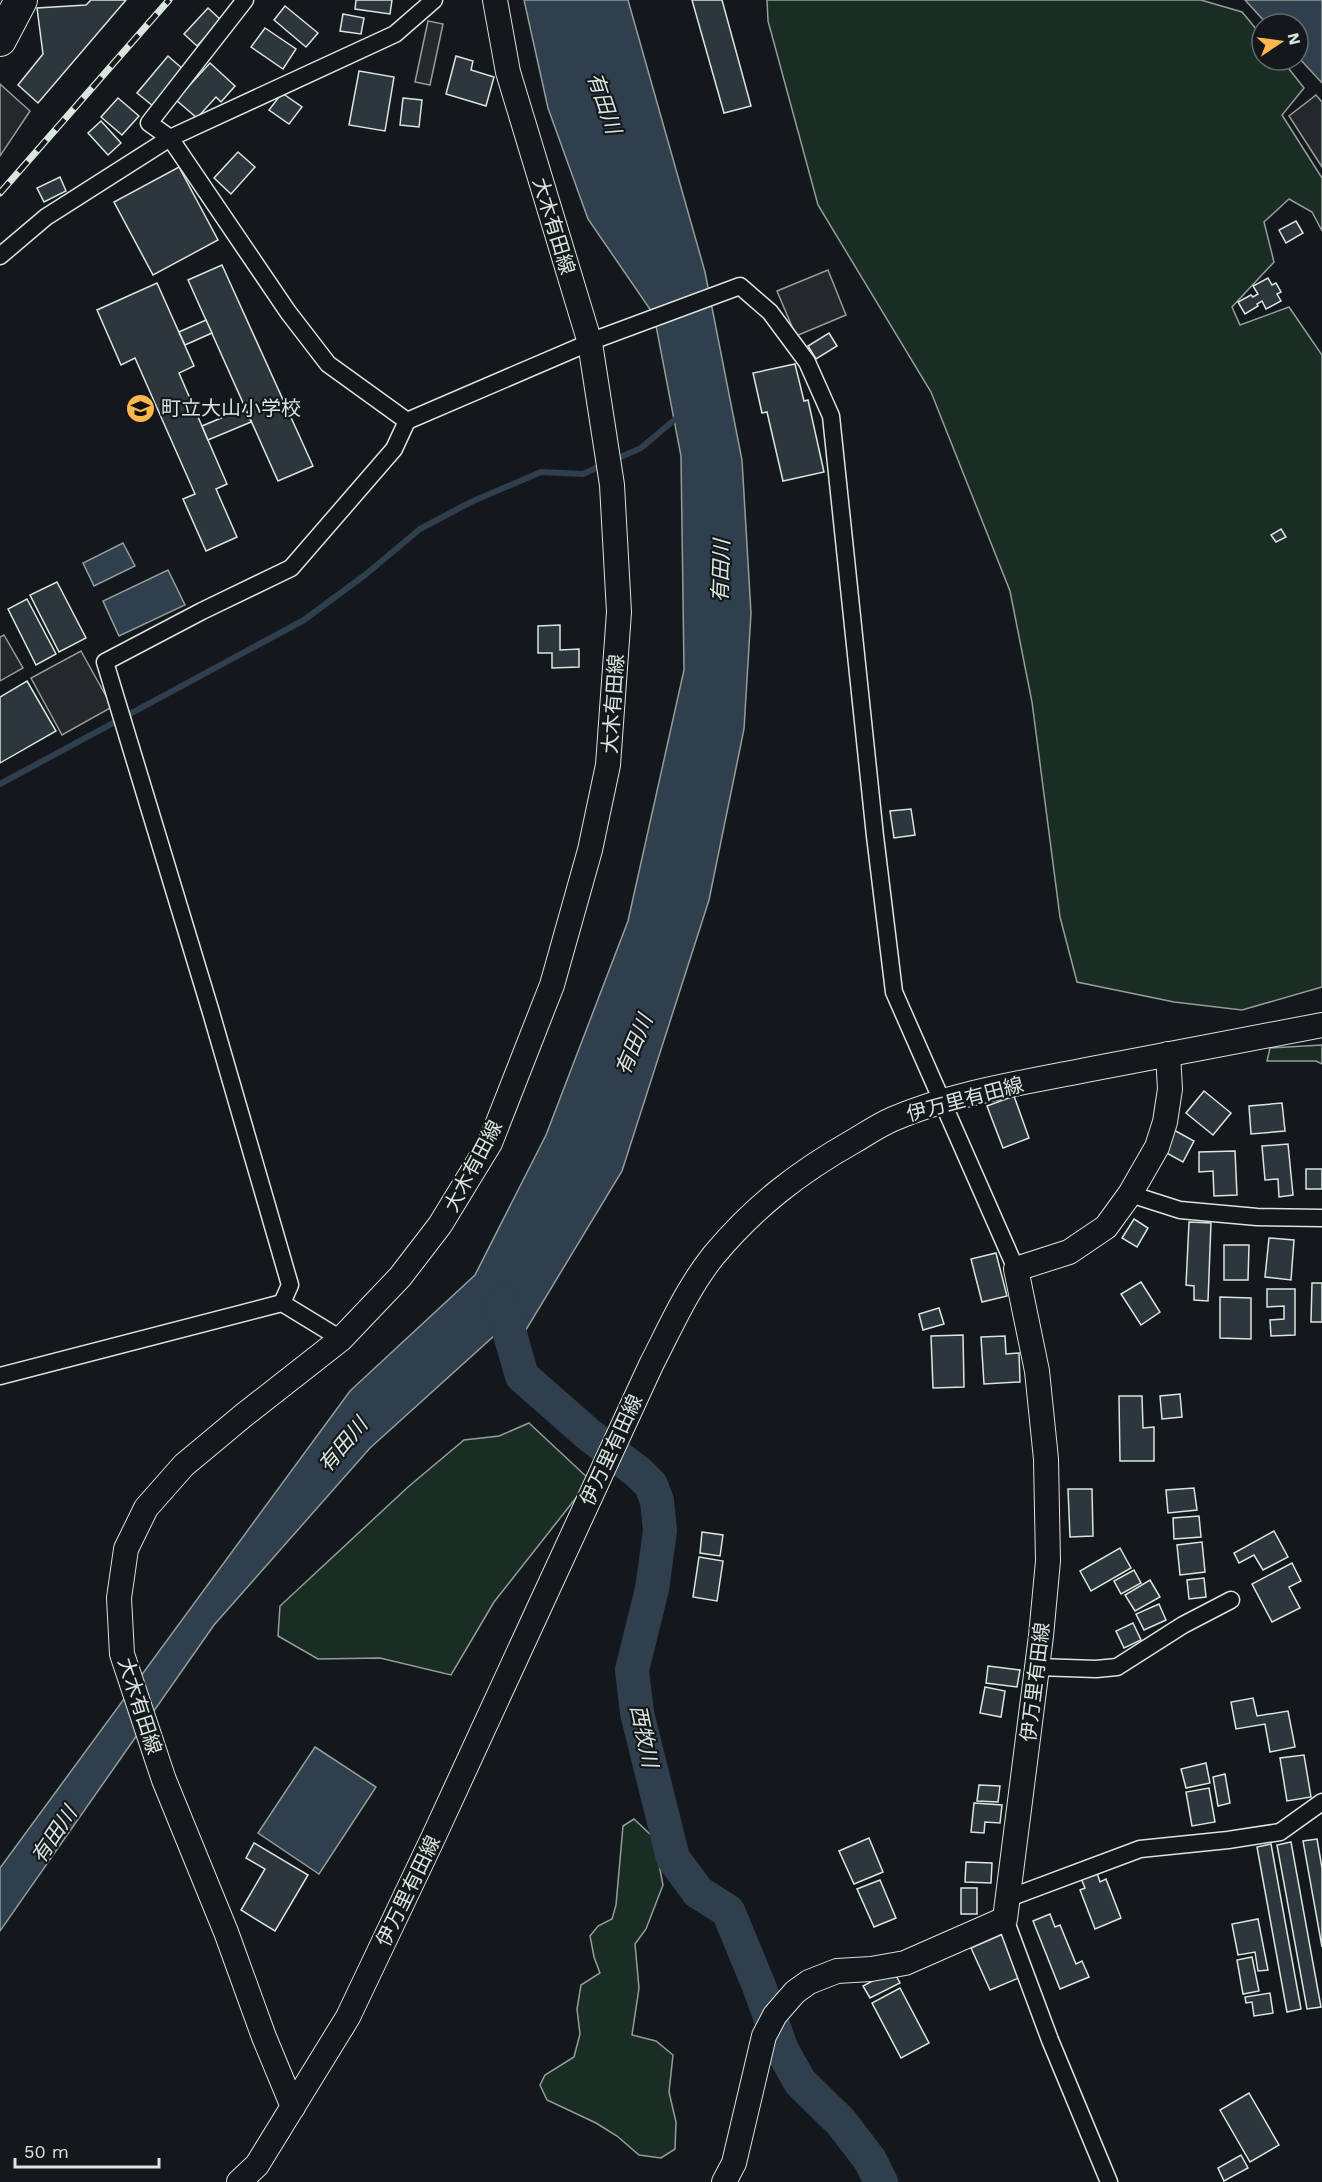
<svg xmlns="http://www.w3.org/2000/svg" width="1322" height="2182" viewBox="0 0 1322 2182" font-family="'Work Sans','Noto Sans JP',sans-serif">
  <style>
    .green { fill: #1a2d24; stroke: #939e99; stroke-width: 1.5 }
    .parking { fill: #24282b; stroke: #939e99; stroke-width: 1.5 }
    .water { fill: #2f3f4d; stroke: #939e99; stroke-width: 1.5 }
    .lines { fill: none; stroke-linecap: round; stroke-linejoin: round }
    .stream { stroke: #2f3f4d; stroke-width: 6 }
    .river { stroke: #2f3f4d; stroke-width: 34 }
    .building { fill: #2c363c; stroke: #d8e6dc; stroke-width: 1.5 }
    .street-casing { stroke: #d8e6dc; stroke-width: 19 }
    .secondary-casing { stroke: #d8e6dc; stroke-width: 26 }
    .highway-casing { stroke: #d8e6dc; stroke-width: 34 }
    .street { stroke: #14181c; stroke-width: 16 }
    .secondary { stroke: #14181c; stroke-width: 24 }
    .highway { stroke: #14181c; stroke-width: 32 }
    .rail-casing { stroke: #d8e6dc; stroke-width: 7 }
    .rail { stroke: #14181c; stroke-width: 4.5; stroke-dasharray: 14; stroke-linecap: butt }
    .labels { text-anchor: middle; stroke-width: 4.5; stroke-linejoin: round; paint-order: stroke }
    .street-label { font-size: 20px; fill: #d8e6dc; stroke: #14181c }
    .poi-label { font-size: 20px; fill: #d8e6dc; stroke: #14181c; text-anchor: start }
    .water-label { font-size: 21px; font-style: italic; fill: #d8e6dc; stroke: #14181c }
  </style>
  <rect width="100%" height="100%" fill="#14181c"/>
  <g class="green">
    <path d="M767 0H1201L1242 12 1262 36V60H1282L1304 88 1282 115 1322 178V231L1312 212 1289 199 1264 222 1274 262 1232 307 1240 325 1289 307 1322 355V987L1242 1010 1174 1002 1077 982 1060 917 1032 702 1010 591 931 392 818 205 768 21Z"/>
    <path d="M1322 1045V1064L1316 1061H1267L1270 1048Z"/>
    <path d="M529 1423 590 1480 494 1602 451 1675 380 1658 318 1659 278 1636 280 1606 408 1487 464 1440 499 1436Z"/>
    <path d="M634 1819 654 1838 663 1885 646 1929 635 1944 639 1988 632 2035 656 2041 673 2055 669 2092 676 2122 675 2149 661 2158 639 2155 617 2136 596 2123 547 2100 540 2085 545 2075 574 2057 580 2034 577 2009 581 1985 600 1973 594 1957 590 1936 598 1926 612 1919 616 1905 623 1826Z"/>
  </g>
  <g class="parking">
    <path d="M428 21 443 24 430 85 415 82Z"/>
    <path d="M0 84 30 111 0 156Z"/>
    <path d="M1316 95 1322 102V167L1289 116Z"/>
    <path d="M828 270 846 315 796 336 777 291Z"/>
    <path d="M4 635 23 668 0 681V637Z"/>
    <path d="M81 651 112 707 62 735 31 678Z"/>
  </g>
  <g class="water">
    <path d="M524 0H628L705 272 742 460 751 613 744 729 709 900 622 1171 515 1348 494 1336 370 1448 214 1625 0 1931V1868L350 1391 475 1275 546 1135 628 921 684 670 681 456 654 315 588 219 548 108Z"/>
    <path d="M1245 0H1322V83L1298 57V24H1267Z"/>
    <path d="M123 543 135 566 94 586 83 563Z"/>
    <path d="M168 570 185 605 119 636 103 601Z"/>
    <path d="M315 1747 376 1787 319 1874 258 1833Z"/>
  </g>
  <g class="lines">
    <g class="stream">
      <path d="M614 460 641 448 679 416"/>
      <path d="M0 784 304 620 365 575 420 529 471 502 541 472 583 474 605 464"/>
    </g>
    <path class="river" d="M501 1303 522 1376 588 1434 639 1473 651 1485 657 1501 660 1531 652 1589 632 1670 637 1713 673 1858 698 1892 728 1911 759 1986 782 2050 800 2082 841 2122 870 2160 881 2182"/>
  </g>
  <g class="building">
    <path d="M91 0H126L38 103 18 85 43 54 37 8 86 5Z"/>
    <path d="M356 0H392L390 14 355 9Z"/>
    <path d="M692 0H722L751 106 724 113Z"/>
    <path d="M285 6 318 33 306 47 274 20Z"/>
    <path d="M208 8 221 20 197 46 184 34Z"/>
    <path d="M343 14 364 18 361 34 340 31Z"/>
    <path d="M265 28 296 49 283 69 251 47Z"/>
    <path d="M168 56 184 70 153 106 137 93Z"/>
    <path d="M456 56 473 61 471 70 494 77 486 106 446 94Z"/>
    <path d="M210 63 235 86 221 102 216 97 197 118 176 100Z"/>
    <path d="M359 71 394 77 385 131 349 125Z"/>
    <path d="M282 93 302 107 289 124 269 110Z"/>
    <path d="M118 98 139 116 122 135 101 117Z"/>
    <path d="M403 98 422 100 419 127 400 125Z"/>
    <path d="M101 121 121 143 108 155 88 133Z"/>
    <path d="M238 152 255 167 231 194 214 178Z"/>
    <path d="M179 167 218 240 153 275 114 202Z"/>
    <path d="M60 177 66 191 44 202 37 188Z"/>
    <path d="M1296 221 1303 233 1286 243 1279 230Z"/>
    <path d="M222 265 313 466 278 481 188 280Z"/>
    <path d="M1268 278 1272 285 1276 283 1281 292 1277 294 1281 301 1266 309 1262 301 1257 304 1258 306 1245 314 1238 302 1251 295 1253 297 1258 294 1253 286Z"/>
    <path d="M157 283 194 366 179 373 227 484 216 489 237 537 206 551 183 499 195 494 135 358 121 365 97 310Z"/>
    <path d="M206 320 212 333 185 345 179 332Z"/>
    <path d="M829 333 837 346 816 359 808 346Z"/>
    <path d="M795 364 804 401 808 400 824 472 783 481 767 412 762 413 753 373Z"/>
    <path d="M245 408 251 422 208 440 202 426Z"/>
    <path d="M1281 529 1286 537 1276 542 1271 535Z"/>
    <path d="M57 582 86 638 59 652 30 595Z"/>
    <path d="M27 599 56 654 36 665 8 609Z"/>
    <path d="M560 625V650L579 649V667L552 668V653H538V626Z"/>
    <path d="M27 681 56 731 0 763V697Z"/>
    <path d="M911 809 915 835 894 838 890 811Z"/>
    <path d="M1204 1091 1231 1113 1213 1135 1186 1113Z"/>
    <path d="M1014 1096 1029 1138 1003 1148 987 1106Z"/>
    <path d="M1282 1103 1285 1131 1251 1134 1249 1106Z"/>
    <path d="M1172 1129 1194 1141 1183 1162 1161 1150Z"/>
    <path d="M1288 1144 1293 1195 1279 1197 1278 1179 1265 1180 1262 1146Z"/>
    <path d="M1235 1151 1237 1195 1214 1196 1213 1171 1199 1172V1152Z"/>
    <rect x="1306" y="1169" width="16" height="20"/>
    <path d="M1134 1219 1148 1228 1137 1247 1122 1238Z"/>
    <path d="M1189 1222 1211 1223 1208 1301 1194 1300V1286L1186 1285Z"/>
    <path d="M1269 1238 1294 1240 1291 1280 1265 1277Z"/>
    <path d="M1224 1245H1249L1248 1280H1224Z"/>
    <path d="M996 1253 1007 1296 982 1302 971 1259Z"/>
    <path d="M1141 1282 1160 1312 1141 1325 1121 1294Z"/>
    <path d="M1312 1283H1322V1322H1311Z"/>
    <path d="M1267 1289H1295V1335L1271 1336 1270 1320 1284 1319V1306L1267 1307Z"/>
    <path d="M1220 1297 1251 1298V1339L1220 1338Z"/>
    <path d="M939 1308 944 1324 923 1330 919 1314Z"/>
    <path d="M963 1335 964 1387 933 1388 931 1336Z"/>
    <path d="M1005 1336 1006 1354 1019 1353 1020 1382 984 1384 981 1337Z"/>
    <path d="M1180 1394 1182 1417 1162 1419 1160 1396Z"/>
    <path d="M1119 1396H1142L1143 1428 1154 1427V1461H1120Z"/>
    <path d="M1194 1488 1197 1510 1168 1513 1166 1490Z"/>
    <path d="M1068 1489H1092L1093 1536 1070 1537Z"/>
    <path d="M1199 1516 1201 1537 1174 1539 1173 1518Z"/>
    <path d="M1274 1531 1288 1557 1263 1570 1254 1555 1239 1563 1234 1553Z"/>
    <path d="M702 1532 723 1535 720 1556 700 1553Z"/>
    <path d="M1202 1542 1205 1572 1180 1575 1177 1545Z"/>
    <path d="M1120 1548 1131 1568 1091 1591 1080 1571Z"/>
    <path d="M699 1557 723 1561 717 1601 693 1597Z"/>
    <path d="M1292 1563 1301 1581 1289 1587 1300 1608 1272 1622 1252 1584Z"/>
    <path d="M1134 1570 1141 1583 1121 1594 1114 1581Z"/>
    <path d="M1204 1578 1206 1597 1189 1599 1187 1580Z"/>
    <path d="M1150 1580 1160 1597 1135 1611 1125 1595Z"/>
    <path d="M1159 1604 1166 1620 1144 1630 1136 1614Z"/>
    <path d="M1133 1623 1141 1640 1124 1648 1116 1631Z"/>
    <path d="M988 1666 1020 1670 1017 1687 986 1683Z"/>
    <path d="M985 1687 1005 1691 1001 1717 980 1713Z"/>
    <path d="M1253 1698 1257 1716 1288 1711 1295 1747 1270 1752 1265 1724 1236 1729 1231 1702Z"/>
    <path d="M1304 1755 1311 1797 1287 1801 1280 1758Z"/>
    <path d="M1206 1763 1210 1783 1186 1788 1181 1769Z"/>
    <path d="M1225 1774 1230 1803 1218 1806 1213 1777Z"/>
    <path d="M979 1785 1000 1786 998 1802 977 1801Z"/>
    <path d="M1209 1788 1215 1822 1192 1826 1186 1792Z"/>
    <path d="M974 1803 1002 1805 1000 1823 985 1822 984 1833 971 1832Z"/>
    <path d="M869 1838 883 1872 854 1884 839 1851Z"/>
    <path d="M1317 1839 1322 1868V1947L1303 1841Z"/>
    <path d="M1291 1842 1321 2007 1307 2009 1277 1845Z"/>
    <path d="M254 1843 308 1875 275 1931 241 1910 265 1869 246 1858Z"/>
    <path d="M1271 1844 1301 2009 1287 2012 1257 1847Z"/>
    <path d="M966 1862 992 1863 991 1883 965 1882Z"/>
    <path d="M1096 1870 1100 1882 1106 1879 1121 1918 1095 1929 1080 1890 1085 1888 1080 1876Z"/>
    <path d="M880 1880 896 1918 874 1927 857 1889Z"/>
    <rect x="961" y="1888" width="16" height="26"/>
    <path d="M1050 1914 1055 1927 1060 1925 1076 1964 1082 1961 1089 1977 1060 1989 1033 1921Z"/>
    <path d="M1258 1919 1268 1970 1258 1971 1255 1952 1238 1955 1232 1924Z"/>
    <path d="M1003 1934 1021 1977 990 1990 971 1948Z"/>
    <path d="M1252 1957 1259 1991 1243 1994 1237 1960Z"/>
    <path d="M893 1970 900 1983 870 1998 863 1986Z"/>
    <path d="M900 1988 929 2043 901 2058 872 2003Z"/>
    <path d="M1270 1993 1273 2013 1254 2016 1252 2002 1246 2003 1245 1997Z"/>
    <path d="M1249 2093 1279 2145 1250 2162 1220 2110Z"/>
    <path d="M1241 2155 1248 2168 1224 2181 1218 2168Z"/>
  </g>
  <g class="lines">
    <defs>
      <g id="street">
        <path d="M245 0 149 123 170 138 288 312 328 364 407 421"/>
        <path d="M0 256 46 217 170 138 395 34 434 0"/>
        <path d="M1130 1194 1180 1210 1257 1217 1322 1218"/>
        <path d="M282 1303 290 1285 210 1009 105 662 202 611 291 568 394 449 407 421 600 338 740 286 770 312 807 362 831 416 875 836 894 992 1016 1269"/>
        <path d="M0 1376 282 1303 341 1339"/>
        <path d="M1037 1667 1096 1669 1117 1667 1183 1625 1231 1600"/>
        <path d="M1009 1898 1140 1849 1228 1840 1280 1832 1322 1802"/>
        <path d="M1005 1919 1050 2040 1109 2182"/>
      </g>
      <g id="secondary">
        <path d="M293 2107 264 2037 226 1932 164 1780 122 1654 119 1598 126 1549 146 1508 184 1465 244 1415 341 1339 400 1277 440 1225 490 1143 552 985 590 850 608 765 619 612 612 485 590 343 508 72 495 0"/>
        <path d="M239 2182 257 2165 348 2017 434 1836 651 1365C670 1328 688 1287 714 1255 755 1206 799 1172 854 1141 866 1134 879 1125 893 1119 954 1093 1021 1083 1086 1070 1165 1055 1243 1040 1322 1025"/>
        <path d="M724 2182 734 2163 764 2036 775 2015 795 1992 809 1982 837 1971 871 1969 905 1963 1005 1919 1041 1636 1048 1561 1046 1459 1037 1371 1016 1269 1069 1252 1106 1227 1130 1194 1157 1147 1165 1122 1170 1089 1168 1054"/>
      </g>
      <path id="highway" d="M0 40 21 0"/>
    </defs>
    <use href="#street" class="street-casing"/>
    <use href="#secondary" class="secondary-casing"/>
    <use href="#highway" class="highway-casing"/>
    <use href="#street" class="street"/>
    <use href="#secondary" class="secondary"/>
    <use href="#highway" class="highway"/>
    <defs>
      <path id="rail" d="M0 193 169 0"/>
    </defs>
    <use href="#rail" class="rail-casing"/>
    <use href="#rail" class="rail"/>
  </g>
  <defs>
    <symbol id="school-disc" viewBox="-11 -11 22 22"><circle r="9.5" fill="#ffb74d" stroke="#14181c"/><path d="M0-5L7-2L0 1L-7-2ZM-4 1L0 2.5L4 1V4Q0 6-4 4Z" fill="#111"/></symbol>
  </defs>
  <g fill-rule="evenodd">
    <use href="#school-disc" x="124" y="392" width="33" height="33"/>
  </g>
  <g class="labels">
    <g class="street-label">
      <text transform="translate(554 226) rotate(73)" y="7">大木有田線</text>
      <text transform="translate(613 704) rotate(-86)" y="7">大木有田線</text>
      <text transform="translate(965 1099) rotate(-15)" y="7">伊万里有田線</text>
      <text transform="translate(473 1166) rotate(-62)" y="7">大木有田線</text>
      <text transform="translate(611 1450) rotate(-65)" y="7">伊万里有田線</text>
      <text transform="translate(1035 1682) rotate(-83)" y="7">伊万里有田線</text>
      <text transform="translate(140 1706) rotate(72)" y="7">大木有田線</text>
      <text transform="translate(408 1891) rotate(-64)" y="7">伊万里有田線</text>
    </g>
    <g class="poi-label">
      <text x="161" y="415">町立大山小学校</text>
    </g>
    <g class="water-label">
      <text transform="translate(604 103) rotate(71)" y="7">有田川</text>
      <text transform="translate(721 571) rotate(-88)" y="7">有田川</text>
      <text transform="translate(634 1045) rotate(-67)" y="7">有田川</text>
      <text transform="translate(343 1445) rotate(-50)" y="7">有田川</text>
      <text transform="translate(644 1736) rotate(78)" y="7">西牧川</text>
      <text transform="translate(54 1835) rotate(-56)" y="7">有田川</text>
    </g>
  </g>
  <g transform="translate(1280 42) rotate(77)"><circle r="28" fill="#14181c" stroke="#626a69" stroke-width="1.5"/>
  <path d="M0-4.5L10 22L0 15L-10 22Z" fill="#ffb74d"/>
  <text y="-9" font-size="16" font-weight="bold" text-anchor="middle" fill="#d8e6dc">N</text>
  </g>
  <path d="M15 2158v9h144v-9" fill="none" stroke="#d8e6dc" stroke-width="3"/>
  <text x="24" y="2158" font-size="18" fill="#d8e6dc" stroke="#14181c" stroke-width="4.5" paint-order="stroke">50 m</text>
</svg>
